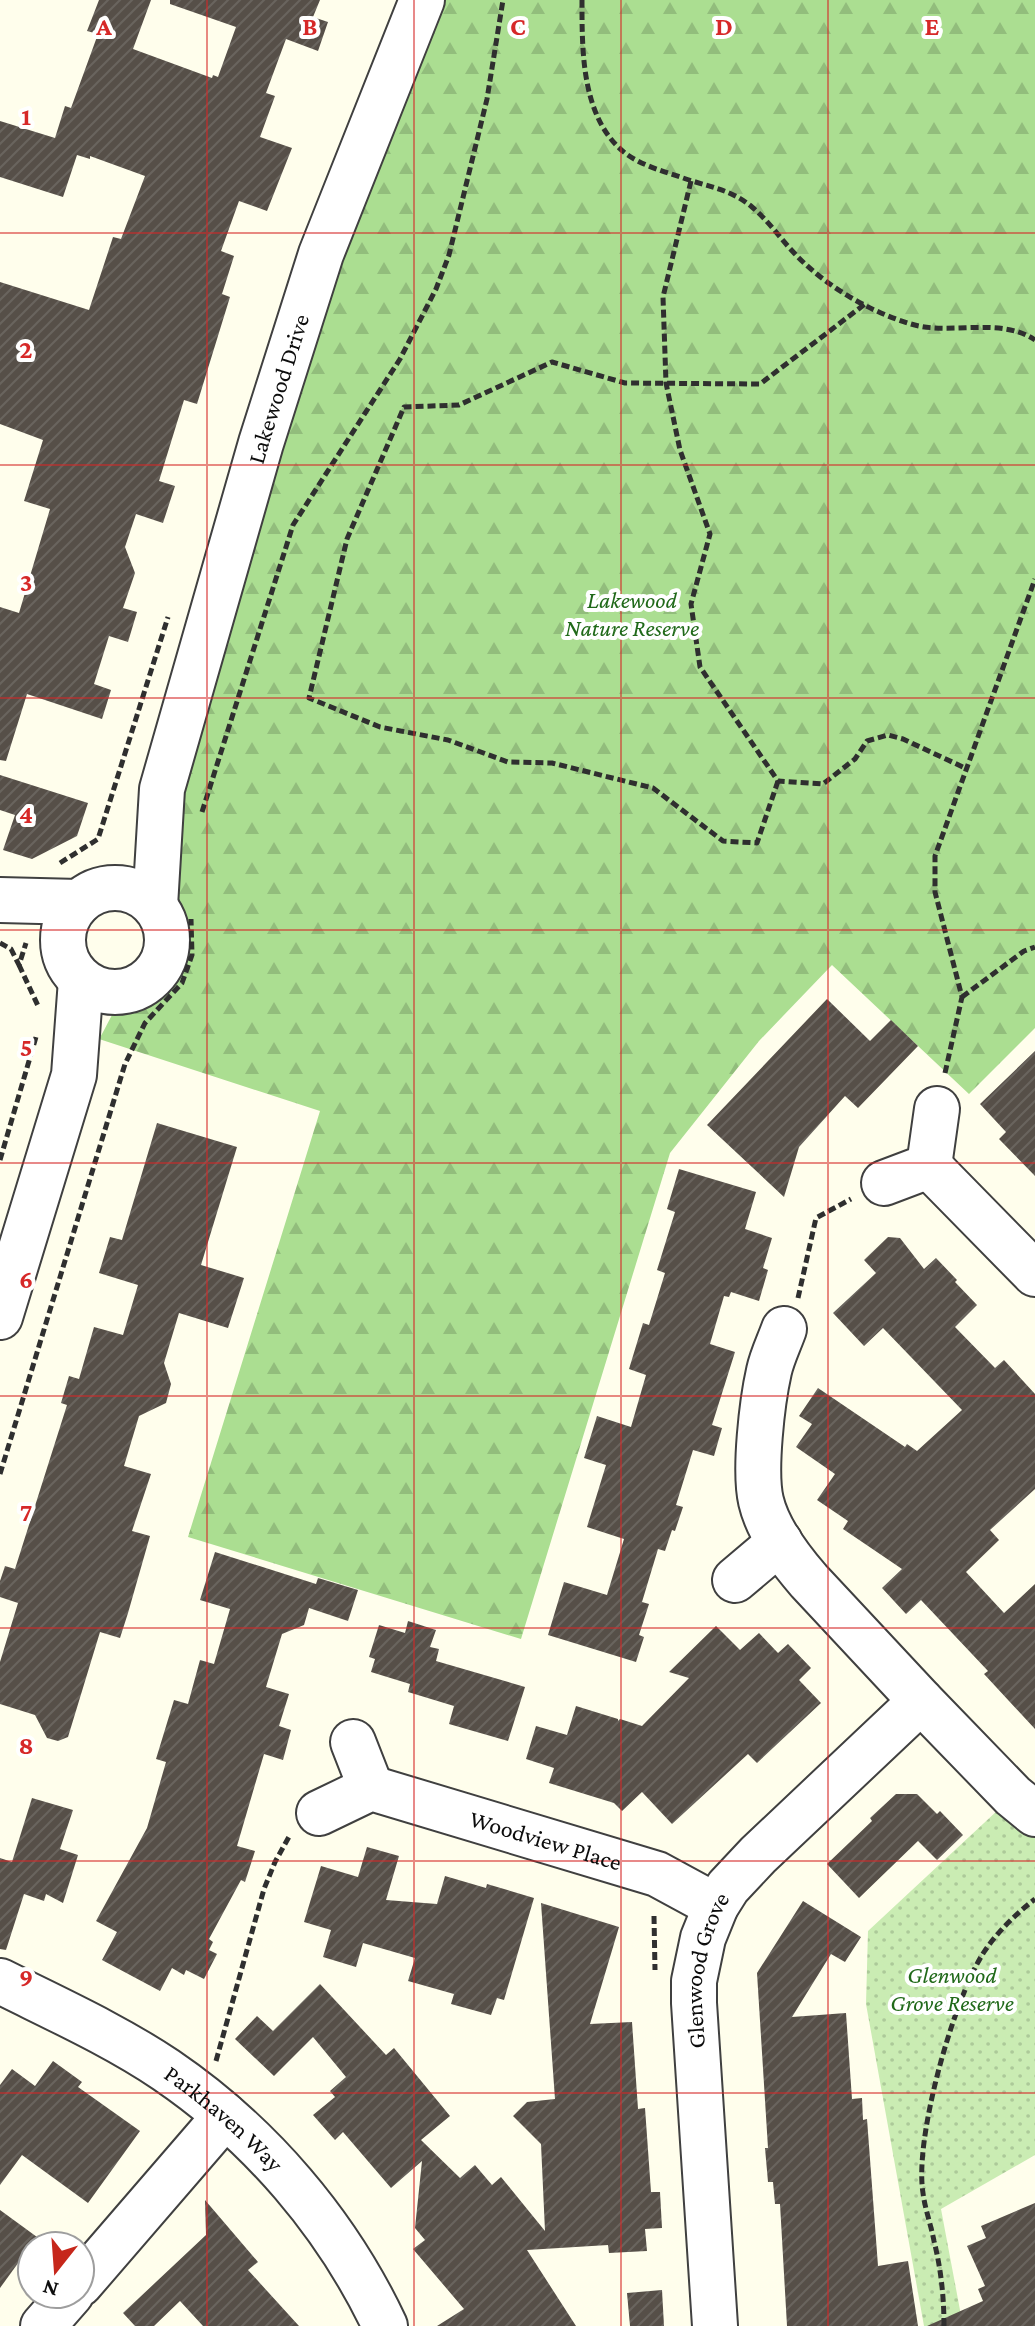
<svg xmlns="http://www.w3.org/2000/svg" width="1035" height="2326" viewBox="0 0 1035 2326" font-family="'Crimson Pro',serif">
  <style>
    .forest { fill: url(#forest-firs) }
    .park { fill: url(#park-dots) }
    .building { fill: url(#building-hatch) }
    .lines { fill: none; stroke-linecap: round; stroke-linejoin: round }
    .minor-casing { stroke: #404040; stroke-width: 48 }
    .path { stroke: #2f2f2f; stroke-width: 5; stroke-dasharray: 8 4; stroke-linecap: butt }
    .minor { stroke: #fff; stroke-width: 44 }
    .grid { fill: none; stroke: #d62828; stroke-width: 2; stroke-opacity: 0.55 }
    .labels { text-anchor: middle; stroke-width: 8; stroke-linejoin: round; paint-order: stroke }
    .street-label { font-size: 24px; fill: #0d0d0d; stroke: #fff }
    .park-label { font-size: 24px; font-style: italic; fill: #206919; stroke: #fff }
    .grid-label { font-size: 26px; text-anchor: middle; font-weight: bold; fill: #d62828; stroke: #fff; stroke-width: 8; stroke-linejoin: round; paint-order: stroke }
  </style>
  <defs>
    <pattern id="forest-firs" width="22" height="20" patternUnits="userSpaceOnUse" patternTransform="scale(2)"><rect width="22" height="20" fill="#abde91"/><path d="M5 1l3.5 6h-7zM16 11l3.5 6h-7z" fill="#92bd7c"/></pattern>
    <pattern id="park-dots" width="8" height="8" patternUnits="userSpaceOnUse" patternTransform="scale(2)"><rect width="8" height="8" fill="#caecb3"/><path d="M2 2h.1M6 6h.1" fill="none" stroke="#acc999" stroke-width="1.8" stroke-linecap="round"/></pattern>
    <pattern id="building-hatch" width="6" height="6" patternUnits="userSpaceOnUse" patternTransform="scale(2)"><rect width="6" height="6" fill="#564f48"/><path d="M-1 1l2-2M0 6l6-6M5 7l2-2" fill="none" stroke="#69645e"/></pattern>
  </defs>
  <rect width="100%" height="100%" fill="#fffeec"/>
  <path class="forest" d="M422 0H1035V1028L969 1094 832 965 759 1041 670 1153 521 1639 188 1537 320 1111 99 1039C107 1026 114 1008 125 996 130 990 140 988 146 983 166 966 169 946 164 921L162 789Z"/>
  <path class="park" d="M1013 1796 1035 1814V2155L941 2209 963 2326H924L866 2004 868 1931Z"/>
  <g class="building">
    <path d="M99 0H151L133 49 212 78 213 75 218 77 236 27 170 4V0H320L313 17 328 22 318 51 286 39 266 93 275 96 260 137 292 148 267 211 239 201 221 251 234 256 222 294 230 297 197 404 184 400 159 481 175 486 163 523 136 514 125 547 135 573 123 608 137 612 128 642 109 636 94 684 111 690 102 719 27 694 6 761 0 760V607L19 613 50 509 24 501 43 440 0 424V282L89 310 113 237 121 239 145 176 90 156V159L77 155 63 197 0 177V121L55 138 65 106 71 108 98 34 87 31Z"/>
    <path d="M0 775 88 803 77 836 32 859 3 850 15 815 0 810Z"/>
    <path d="M827 999 870 1041 891 1020 918 1046 858 1108 845 1096 799 1147 784 1197 707 1125Z"/>
    <path d="M1035 1051V1176L999 1139 1006 1132 980 1104Z"/>
    <path d="M157 1123 237 1147 201 1265 244 1278 228 1328 179 1313 164 1363 171 1384 166 1403 139 1416 124 1466 151 1474 132 1531 150 1536 128 1613 120 1638 100 1632 68 1737 58 1741 47 1738 35 1715 0 1704V1662L18 1603 0 1597V1581L5 1566 15 1569 67 1405 61 1403 69 1376 79 1379 94 1327 123 1335 138 1285 99 1273 110 1237 122 1240Z"/>
    <path d="M679 1169 756 1192 745 1229 772 1238 763 1268 768 1270 759 1301 731 1292 729 1297 724 1296 710 1344 735 1352 712 1425 722 1428 714 1456 693 1450 676 1505 683 1507 675 1531 672 1530 665 1551 658 1549 642 1602 649 1604 639 1635 644 1637 636 1662 548 1635 564 1582 607 1595 624 1539 587 1527 606 1465 584 1458 597 1416 631 1427 646 1375 629 1369 643 1323 649 1325 665 1273 657 1270 675 1212 667 1209Z"/>
    <path d="M888 1237 900 1238 924 1269 936 1258 957 1280 955 1282 977 1305 955 1327 995 1368 1004 1360 1035 1394V1489L990 1530 999 1540 966 1572 1004 1613 1035 1584V1729L984 1674 988 1671 921 1600 906 1614 882 1588 902 1569 843 1529 848 1521 817 1500 835 1474 796 1447 812 1424 799 1416 818 1388 905 1447 907 1444 917 1451 962 1410 883 1328 864 1346 833 1313 876 1273 864 1260Z"/>
    <path d="M215 1552 316 1584 318 1578 358 1590 348 1621 309 1608 304 1625 282 1634 266 1687 289 1694 279 1726 291 1730 283 1760 264 1754 237 1846 255 1851 245 1882 241 1880 209 1939 213 1942 209 1950 217 1954 204 1979 186 1970 184 1975 172 1968 160 1991 102 1960 117 1932 96 1921 147 1828 166 1762 156 1759 174 1700 188 1704 200 1660 214 1664 230 1609 200 1600Z"/>
    <path d="M408 1621 436 1630 430 1647 439 1649 436 1661 525 1687 508 1741 449 1724 454 1706 408 1692 410 1684 371 1672 375 1659 369 1657 379 1625 405 1633Z"/>
    <path d="M716 1626 740 1650 759 1633 778 1653 788 1644 811 1668 799 1680 821 1703 757 1763 748 1754 672 1824 642 1792 622 1811 614 1803 549 1783 554 1768 526 1759 536 1726 567 1735 576 1706 618 1719V1721L620 1719 642 1726 689 1678 669 1672Z"/>
    <path d="M896 1794H917L937 1814 940 1811 963 1835 937 1860 918 1841 859 1898 827 1864 872 1821 870 1818Z"/>
    <path d="M32 1798 73 1810 60 1849 78 1855 63 1903 46 1894 44 1901 24 1894 6 1950 0 1949V1858L12 1862Z"/>
    <path d="M367 1847 399 1856 386 1900 437 1904 445 1876 486 1888 487 1884 534 1898 504 2000 497 1998 491 2015 451 2004 454 1994 408 1981 415 1958 363 1943 356 1967 323 1957 331 1930 304 1922 321 1866 358 1877Z"/>
    <path d="M803 1901 861 1937 845 1962 831 1954 792 2017 846 2013 852 2099 862 2098 863 2120 867 2119 878 2266 908 2261 918 2326H787L780 2204H775L773 2182H768L765 2148H768L757 1973Z"/>
    <path d="M541 1903 619 1927 590 2024 632 2022 638 2109 645 2108 651 2192H660L662 2228 645 2229 647 2251 609 2253 608 2245 527 2250 576 2326H437L464 2309 413 2249 425 2240 415 2228 422 2161 391 2188 343 2132 335 2140 313 2115 335 2097 330 2091 346 2077 313 2037 274 2076 235 2039 257 2016 273 2031 320 1984 386 2055 394 2048 450 2116 421 2140 460 2178 475 2165 492 2185 501 2177 545 2231 541 2144 513 2116 527 2102 555 2099Z"/>
    <path d="M53 2061 82 2082 78 2087 140 2131 88 2203 22 2155 0 2185V2085L12 2069 35 2086Z"/>
    <path d="M205 2200 258 2262 248 2270 299 2326H203L180 2301 154 2326H135L123 2313 206 2235Z"/>
    <path d="M1035 2203V2326H927L983 2301 978 2289 985 2286 967 2246 986 2238 981 2226Z"/>
    <path d="M0 2210 37 2237 0 2288Z"/>
    <path d="M662 2290 664 2326H630L627 2293Z"/>
  </g>
  <g class="lines">
    <defs>
      <g id="minor">
        <circle cx="115" cy="940" r="52"/>
        <path d="M0 900 79 902"/>
        <path id="s1" d="M155 906 162 789 261 443 321 254 422 0"/>
        <path d="M929 1166 1035 1274"/>
        <path d="M884 1183 929 1166 937 1109"/>
        <path d="M0 1317 74 1075 81 980"/>
        <path d="M784 1329C779 1343 772 1357 769 1371 762 1402 754 1471 761 1501 768 1531 790 1559 809 1581L921 1701 1013 1796 1035 1814"/>
        <path d="M735 1580 780 1542"/>
        <path d="M353 1742 371 1788"/>
        <path id="s2" d="M319 1813 371 1788 657 1874 716 1906"/>
        <path id="s3" d="M0 1981C56 2009 114 2035 166 2070 260 2134 337 2224 385 2326"/>
        <path d="M80 2284 225 2116"/>
        <path d="M43 2326 71 2294"/>
        <path id="s4" d="M715 2326 694 2003V1981L703 1938 716 1906 728 1887 758 1855 921 1701"/>
      </g>
    </defs>
    <use href="#minor" class="minor-casing"/>
    <g class="path">
      <path d="M582 0C582 50 581 118 625 153 642 166 666 172 686 179 710 187 732 190 752 207 769 221 782 241 797 256 826 286 870 312 911 324 950 336 999 316 1035 340"/>
      <path d="M691 181 663 297 666 383 680 450 710 534 691 604 700 667 778 781 823 784 855 759 867 741 888 735 903 739 965 768"/>
      <path d="M778 781 757 843 723 841 653 788 552 763 508 762 448 740 380 727 309 698 347 539 404 407 459 405 552 362 625 383 760 384 865 304"/>
      <path d="M202 812 293 525 400 359 436 289 449 255 487 99 503 0"/>
      <path d="M60 863 98 839 168 617"/>
      <path d="M0 943 11 949 19 965 26 943"/>
      <path d="M19 965 39 1008"/>
      <path d="M962 997 1024 951 1035 947"/>
      <path d="M945 1073 962 997 935 892V856L1035 579"/>
      <path d="M0 1160 36 1037"/>
      <path d="M798 1298 816 1218 851 1199"/>
      <path d="M0 1474 125 1064 145 1023 182 983 192 955 191 919"/>
      <path d="M654 1916 655 1970"/>
      <path d="M216 2061 264 1889 275 1862 290 1835"/>
      <path d="M944 2326C944 2297 941 2269 934 2241 931 2225 925 2209 923 2193 914 2138 954 1998 984 1952 998 1931 1016 1914 1035 1899"/>
    </g>
    <use href="#minor" class="minor"/>
  </g>
  <path class="grid" d="M207 0V2326M414 0V2326M621 0V2326M828 0V2326M0 233H1035M0 465H1035M0 698H1035M0 930H1035M0 1163H1035M0 1396H1035M0 1628H1035M0 1861H1035M0 2093H1035"/>
  <g class="labels">
    <g class="street-label">
      <text dy="8" stroke="none"><textPath href="#s1" startOffset="534">Lakewood Drive</textPath></text>
      <text dy="8" stroke="none"><textPath href="#s2" startOffset="240">Woodview Place</textPath></text>
      <text dy="8" stroke="none"><textPath href="#s4" startOffset="358">Glenwood Grove</textPath></text>
      <text dy="8" stroke="none"><textPath href="#s3" startOffset="264">Parkhaven Way</textPath></text>
    </g>
    <g class="park-label">
      <text x="632" y="608">Lakewood<tspan x="632" dy="28">Nature Reserve</tspan></text>
      <text x="952" y="1983">Glenwood<tspan x="952" dy="28">Grove Reserve</tspan></text>
    </g>
  </g>
  <g class="grid-label">
    <text x="104" y="35">A</text>
    <text x="310" y="35">B</text>
    <text x="518" y="35">C</text>
    <text x="724" y="35">D</text>
    <text x="932" y="35">E</text>
    <text x="26" y="125">1</text>
    <text x="26" y="358">2</text>
    <text x="26" y="591">3</text>
    <text x="26" y="823">4</text>
    <text x="26" y="1056">5</text>
    <text x="26" y="1288">6</text>
    <text x="26" y="1521">7</text>
    <text x="26" y="1754">8</text>
    <text x="26" y="1986">9</text>
  </g>
  <g transform="translate(56 2270) rotate(197)"><circle r="38" fill="#ffffff" stroke="#9e9e9e" stroke-width="2"/>
  <path d="M0-6L14 30L0 20L-14 30Z" fill="#c6271b"/>
  <text y="-12" font-size="22" font-weight="bold" text-anchor="middle" fill="#0d0d0d">N</text>
  </g>
</svg>
